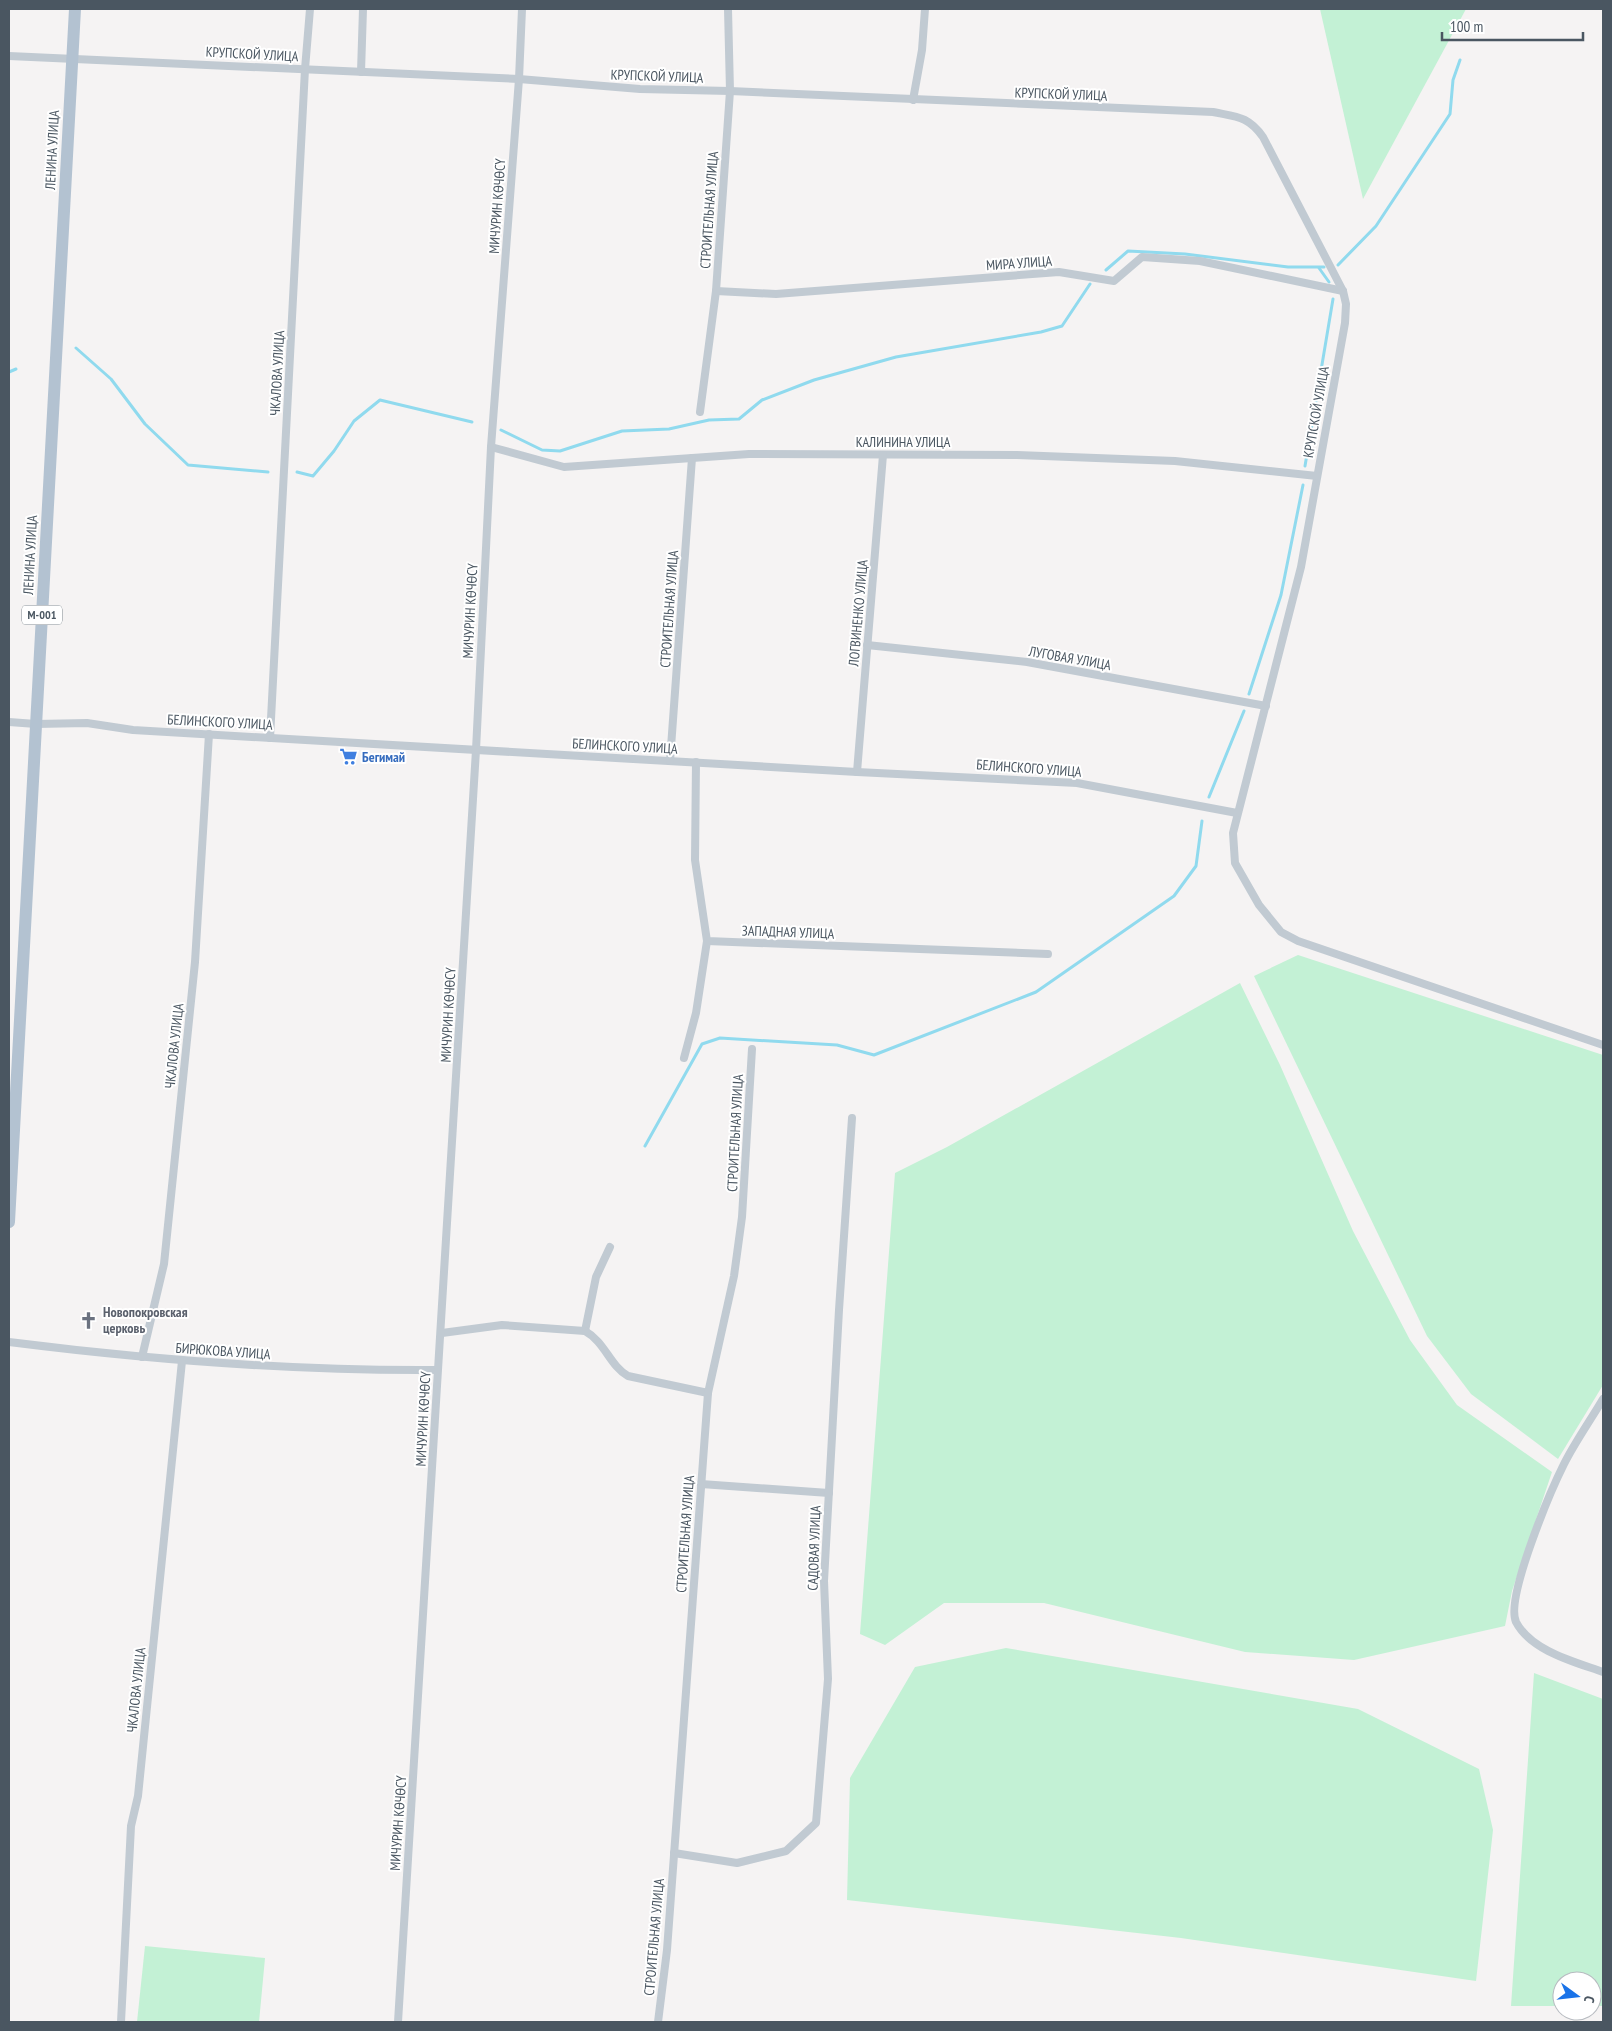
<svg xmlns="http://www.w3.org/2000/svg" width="1612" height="2031" viewBox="0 0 1612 2031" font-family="'PT Sans Narrow',sans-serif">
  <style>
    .green { fill: #c3f1d5 }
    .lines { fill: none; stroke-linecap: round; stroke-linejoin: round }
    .stream { stroke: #90daee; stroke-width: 3 }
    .street { stroke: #c1cad2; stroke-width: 8 }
    .primary { stroke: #b3c2d1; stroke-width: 12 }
    .labels { text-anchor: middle; stroke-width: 4; stroke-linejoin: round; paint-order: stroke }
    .shield { fill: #fff; stroke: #808990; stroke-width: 1 }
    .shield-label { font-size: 12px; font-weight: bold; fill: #4a5661 }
    .street-label { font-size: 14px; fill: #4a5661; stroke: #fff }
    .shop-label { font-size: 14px; font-weight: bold; fill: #366cbe; stroke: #fff; text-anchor: start }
    .worship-label { font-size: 14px; font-weight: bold; fill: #5b616d; stroke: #fff; text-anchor: start }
  </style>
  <rect width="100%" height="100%" fill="#f5f3f3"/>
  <g class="green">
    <path d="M1320 9H1466L1363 199Z"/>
    <path d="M1298 955 1603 1055V1385L1558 1459 1471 1394 1427 1336 1254 976Z"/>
    <path d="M1240 983 1280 1065 1353 1231 1410 1340 1457 1405 1552 1472 1512 1591 1505 1626 1354 1660 1245 1652 1044 1603H944L885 1645 860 1634 895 1173 947 1147Z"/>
    <path d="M1006 1648 1358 1709 1479 1769 1493 1830 1476 1981 1181 1938 847 1900 850 1778 915 1667Z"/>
    <path d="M1534 1673 1603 1699V2006H1592V1981H1562V2006H1511Z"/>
    <path d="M145 1946 265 1958 259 2022H137Z"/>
  </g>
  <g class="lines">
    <g class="stream">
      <path d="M1338 265 1376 226 1450 114 1453 80 1460 60"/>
      <path d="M1319 268 1329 282"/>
      <path d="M1106 270 1128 251 1185 254 1288 267H1324"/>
      <path d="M76 348 111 379 145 424 188 465 268 472"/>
      <path d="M9 372 16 369"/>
      <path d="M501 430 542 450 560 451 622 431 669 429 709 420 739 419 762 400 814 380 896 357 1041 332 1062 326 1090 284"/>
      <path d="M1305 466 1333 299"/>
      <path d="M297 472 313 476 334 451 354 421 380 400 472 422"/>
      <path d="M1249 694 1281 595 1303 485"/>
      <path d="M1209 797 1244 711"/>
      <path d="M645 1146 702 1044 720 1038 837 1045 874 1055 1036 992 1174 896 1196 866 1202 821"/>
    </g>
    <g class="street">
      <path d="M9 56 519 79 640 89 730 91 1213 112C1237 117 1248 116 1263 137L1343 291 1346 304 1345 323 1301 567 1233 833 1235 863 1259 905 1281 932 1298 941 1603 1045"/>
      <path d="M361 72 363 9"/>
      <path d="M913 100 922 50 925 9"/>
      <path d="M716 291 776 294 1059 272 1114 281 1142 257 1200 261 1343 291"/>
      <path d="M700 412 716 291 730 91 728 9"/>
      <path d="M491 447 564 467 749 454 1017 455 1175 461 1317 476"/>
      <path d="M867 645 1027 662 1266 706"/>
      <path d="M9 722 36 724 87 723 133 730 857 772 1077 783 1237 813"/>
      <path d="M270 738 305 69 310 9"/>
      <path d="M670 761 692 458"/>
      <path d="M696 762 695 860 707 941 1048 954"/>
      <path d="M857 772 883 455"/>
      <path d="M684 1058 696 1013 707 941"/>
      <path d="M585 1331 596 1277 610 1247"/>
      <path d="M442 1333 502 1325 585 1331C605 1342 610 1366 628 1376L708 1393"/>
      <path d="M9 1342C151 1360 294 1371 437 1370"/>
      <path d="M142 1357 164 1264 195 962 209 734"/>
      <path d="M1603 1399C1590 1421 1575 1442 1564 1464 1551 1490 1505 1598 1516 1622 1531 1651 1575 1662 1603 1672"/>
      <path d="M701 1484 829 1493"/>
      <path d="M674 1853 737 1863 786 1851 816 1823 828 1679 824 1581 839 1310 852 1118"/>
      <path d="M121 2022 131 1826 138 1796 182 1361"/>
      <path d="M398 2022 476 750 491 447 519 79 522 9"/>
      <path d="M658 2022 667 1950 708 1393 734 1276 742 1217 752 1049"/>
    </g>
    <path class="primary" d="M9 1222 75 9"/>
  </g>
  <defs>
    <symbol id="supermarket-bare" viewBox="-9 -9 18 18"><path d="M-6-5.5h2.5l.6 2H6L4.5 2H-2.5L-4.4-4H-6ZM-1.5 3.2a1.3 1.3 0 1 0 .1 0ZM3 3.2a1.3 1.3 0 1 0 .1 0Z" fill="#3f7fe0" stroke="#fff" stroke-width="2.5" paint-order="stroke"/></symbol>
    <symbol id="church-bare" viewBox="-9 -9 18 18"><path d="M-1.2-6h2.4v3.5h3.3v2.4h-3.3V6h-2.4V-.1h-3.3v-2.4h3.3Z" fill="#6b7280" stroke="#fff" stroke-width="2.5" paint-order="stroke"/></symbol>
  </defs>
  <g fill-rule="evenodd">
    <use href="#supermarket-bare" x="336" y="744" width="25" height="25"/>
    <use href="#church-bare" x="76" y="1308" width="25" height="25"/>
  </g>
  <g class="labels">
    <rect class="shield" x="22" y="605.5" width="40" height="19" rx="4"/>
    <g class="shield-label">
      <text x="42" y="619">М-001</text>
    </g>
    <g class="street-label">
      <text transform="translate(252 54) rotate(3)" y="5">КРУПСКОЙ УЛИЦА</text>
      <text transform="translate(657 76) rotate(2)" y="5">КРУПСКОЙ УЛИЦА</text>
      <text transform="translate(1061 94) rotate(2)" y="5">КРУПСКОЙ УЛИЦА</text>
      <text transform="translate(52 150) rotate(-87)" y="5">ЛЕНИНА УЛИЦА</text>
      <text transform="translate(497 206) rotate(-86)" y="5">МИЧУРИН КӨЧӨСҮ</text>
      <text transform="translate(709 210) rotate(-86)" y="5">СТРОИТЕЛЬНАЯ УЛИЦА</text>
      <text transform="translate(1019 263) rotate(-4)" y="5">МИРА УЛИЦА</text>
      <text transform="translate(277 373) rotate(-87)" y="5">ЧКАЛОВА УЛИЦА</text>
      <text transform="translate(1316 412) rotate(-80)" y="5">КРУПСКОЙ УЛИЦА</text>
      <text x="903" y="447">КАЛИНИНА УЛИЦА</text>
      <text transform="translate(30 555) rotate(-87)" y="5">ЛЕНИНА УЛИЦА</text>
      <text transform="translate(669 609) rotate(-86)" y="5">СТРОИТЕЛЬНАЯ УЛИЦА</text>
      <text transform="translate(470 611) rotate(-87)" y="5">МИЧУРИН КӨЧӨСҮ</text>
      <text transform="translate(858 613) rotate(-85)" y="5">ЛОГВИНЕНКО УЛИЦА</text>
      <text transform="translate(1070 658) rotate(10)" y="5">ЛУГОВАЯ УЛИЦА</text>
      <text transform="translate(220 722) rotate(3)" y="5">БЕЛИНСКОГО УЛИЦА</text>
      <text transform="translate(625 746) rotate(3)" y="5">БЕЛИНСКОГО УЛИЦА</text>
      <text transform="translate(1029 768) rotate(4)" y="5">БЕЛИНСКОГО УЛИЦА</text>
      <text transform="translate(788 932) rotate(2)" y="5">ЗАПАДНАЯ УЛИЦА</text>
      <text transform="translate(448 1015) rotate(-87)" y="5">МИЧУРИН КӨЧӨСҮ</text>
      <text transform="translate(174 1046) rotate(-84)" y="5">ЧКАЛОВА УЛИЦА</text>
      <text transform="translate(735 1133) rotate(-87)" y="5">СТРОИТЕЛЬНАЯ УЛИЦА</text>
      <text transform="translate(223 1351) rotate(4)" y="5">БИРЮКОВА УЛИЦА</text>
      <text transform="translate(423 1419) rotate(-87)" y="5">МИЧУРИН КӨЧӨСҮ</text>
      <text transform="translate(685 1534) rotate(-86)" y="5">СТРОИТЕЛЬНАЯ УЛИЦА</text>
      <text transform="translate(814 1548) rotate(-88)" y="5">САДОВАЯ УЛИЦА</text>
      <text transform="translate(136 1690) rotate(-84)" y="5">ЧКАЛОВА УЛИЦА</text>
      <text transform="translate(398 1823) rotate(-86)" y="5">МИЧУРИН КӨЧӨСҮ</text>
      <text transform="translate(654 1937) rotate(-85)" y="5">СТРОИТЕЛЬНАЯ УЛИЦА</text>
    </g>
    <g class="shop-label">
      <text x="362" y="762">Бегимай</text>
    </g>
    <g class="worship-label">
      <text x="103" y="1317">Новопокровская<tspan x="103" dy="16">церковь</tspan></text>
    </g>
  </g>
  <rect width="1612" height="2031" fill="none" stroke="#4a5661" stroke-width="20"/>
  <g transform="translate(1577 1996) rotate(105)"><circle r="24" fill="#ffffff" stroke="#b7bbc0"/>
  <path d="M0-4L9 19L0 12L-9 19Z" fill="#1a73e8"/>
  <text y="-8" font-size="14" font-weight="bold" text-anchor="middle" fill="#4a5661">С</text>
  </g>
  <path d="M1442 32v8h141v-8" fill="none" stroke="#4a5661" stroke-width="2.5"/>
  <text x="1450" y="32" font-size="15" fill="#4a5661" stroke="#ffffff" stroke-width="4" paint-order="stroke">100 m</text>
</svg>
